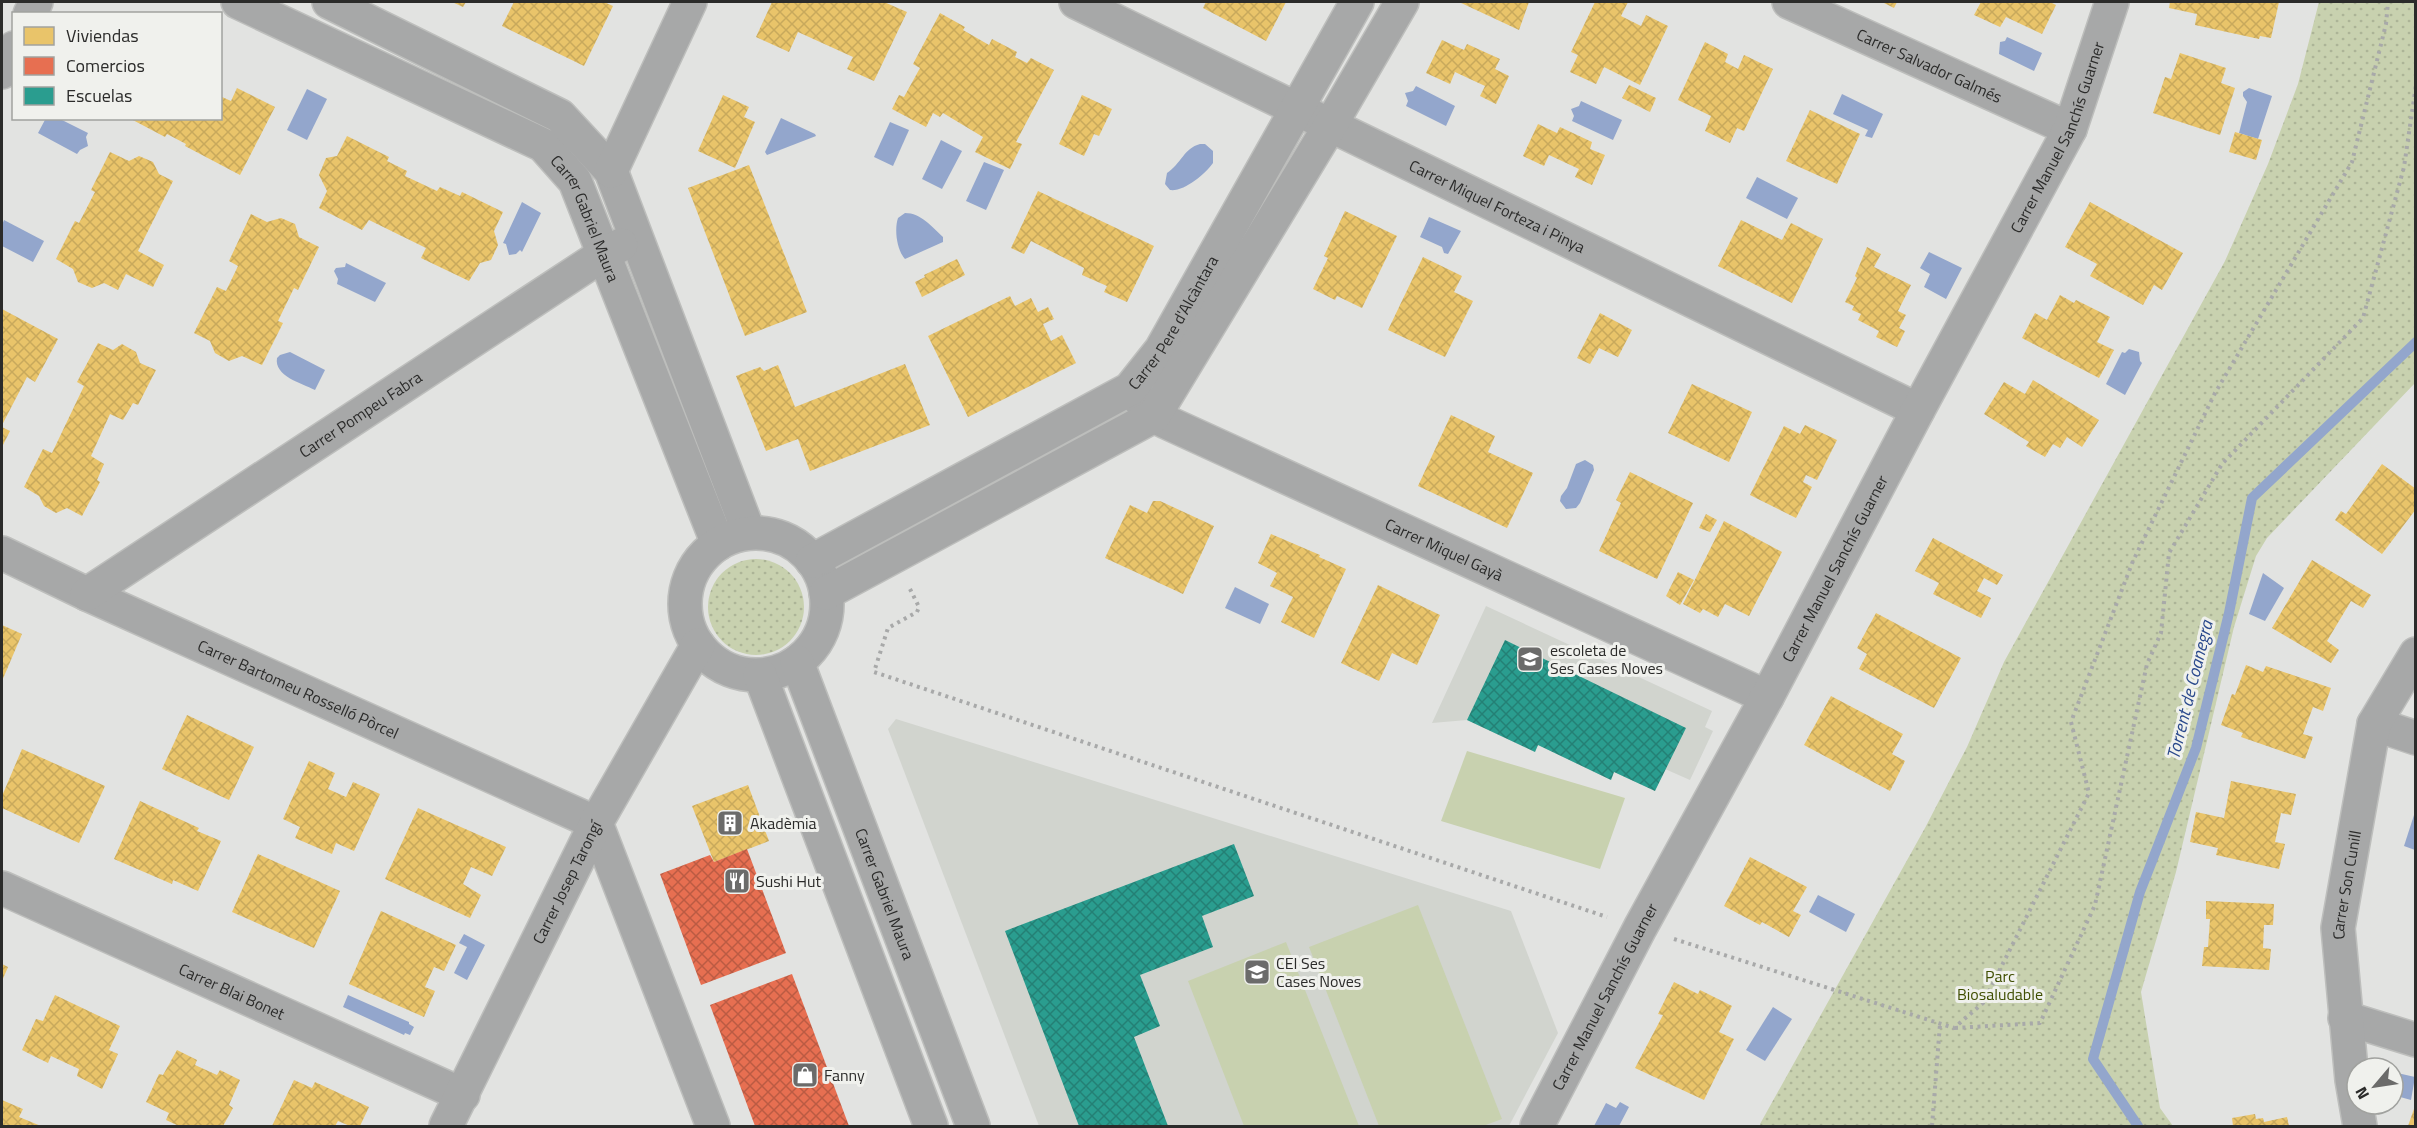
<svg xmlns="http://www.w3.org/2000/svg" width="2417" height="1128" viewBox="0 0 2417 1128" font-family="'Titillium Web',sans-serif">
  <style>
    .built { fill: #d1d4ce }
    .grass { fill: url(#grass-dots) }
    .garden { fill: #c8d1af }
    .water { fill: #93a6cc }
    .homes { fill: url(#homes-cross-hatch) }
    .shops { fill: url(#shops-cross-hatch) }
    .schools { fill: url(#schools-cross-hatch) }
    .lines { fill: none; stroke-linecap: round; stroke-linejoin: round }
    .stream { stroke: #93a6cc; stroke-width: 10 }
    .minor-casing { stroke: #bdbebc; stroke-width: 36 }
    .path { stroke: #a8a9a9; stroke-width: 4; stroke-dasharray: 3 4.5; stroke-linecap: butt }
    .minor { stroke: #a7a8a8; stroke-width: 33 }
    .labels { text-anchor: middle; stroke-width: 6; stroke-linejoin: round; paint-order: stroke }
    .street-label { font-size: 16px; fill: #2b2b2a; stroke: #f0f1ed }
    .poi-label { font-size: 16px; fill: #2b2b2a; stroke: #f0f1ed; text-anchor: start }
    .park-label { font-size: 16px; fill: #3f4e01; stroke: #f0f1ed }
    .water-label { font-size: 18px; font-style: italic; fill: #2a498c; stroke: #f0f1ed }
  </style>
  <defs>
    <pattern id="grass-dots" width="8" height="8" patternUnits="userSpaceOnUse" patternTransform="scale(1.5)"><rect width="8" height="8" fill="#c8d1af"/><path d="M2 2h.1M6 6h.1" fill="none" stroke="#acb497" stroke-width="1.8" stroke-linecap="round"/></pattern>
    <pattern id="homes-cross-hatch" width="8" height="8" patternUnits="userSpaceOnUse" patternTransform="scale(1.5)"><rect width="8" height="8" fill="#e9c46a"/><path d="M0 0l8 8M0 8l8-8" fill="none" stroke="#c8a95c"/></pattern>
    <pattern id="shops-cross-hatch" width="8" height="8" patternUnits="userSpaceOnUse" patternTransform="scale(1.5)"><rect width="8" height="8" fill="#e76f51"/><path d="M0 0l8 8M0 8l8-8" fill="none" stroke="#bb5b43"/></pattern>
    <pattern id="schools-cross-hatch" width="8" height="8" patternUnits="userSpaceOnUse" patternTransform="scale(1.5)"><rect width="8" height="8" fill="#2a9d8f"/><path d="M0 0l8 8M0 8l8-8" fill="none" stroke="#248075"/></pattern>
  </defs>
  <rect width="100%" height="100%" fill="#e2e3e1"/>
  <g class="built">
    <path d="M1486 606 1712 711 1705 727 1713 731 1690 780 1665 769 1655 791 1614 772 1611 780 1538 745 1535 752 1467 720 1432 723Z"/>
    <path d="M896 719 1511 911 1558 1033 1509 1126H1039L888 729Z"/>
  </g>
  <g class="grass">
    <path d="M2319 2H2415V383L2267 538 2256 556 2234 627 2176 872 2141 992 2160 1108 2173 1126H1761L1760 1124 1925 828 1967 747 2004 662 2225 261 2268 164 2298 84Z"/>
    <circle cx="756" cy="607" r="48"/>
  </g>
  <g class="garden">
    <path d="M1467 751 1625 798 1600 869 1441 821Z"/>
    <path d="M1418 905 1502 1119 1483 1126H1379L1309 947Z"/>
    <path d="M1286 942 1359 1126H1244L1188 981Z"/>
  </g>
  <g class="water">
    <path d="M2007 37 2042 53 2034 71 1999 54 2000 42 2005 41Z"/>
    <path d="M1416 86 1455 106 1446 126 1406 106 1408 101 1405 93 1413 91Z"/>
    <path d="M2249 88 2272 96 2258 139 2239 133 2247 102 2243 96V92Z"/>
    <path d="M307 89 327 99 307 140 287 130Z"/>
    <path d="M1842 94 1883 114 1872 138 1865 136 1868 130 1833 114Z"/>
    <path d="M1581 101 1622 120 1613 140 1572 121 1574 116 1571 109 1579 106Z"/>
    <path d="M46 118 60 119 88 133 86 137 88 146 80 150 77 154 38 133Z"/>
    <path d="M781 118 815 134 816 136 767 155 765 152Z"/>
    <path d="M890 122 909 130 893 166 874 157Z"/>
    <path d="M941 140 962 151 942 189 922 179Z"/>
    <path d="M1200 144H1205L1213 151V163C1205 174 1184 192 1170 190L1165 184 1167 173C1181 164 1184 148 1200 144Z"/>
    <path d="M984 162 1004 170 986 210 966 201Z"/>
    <path d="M1757 177 1798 198 1787 219 1746 198Z"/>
    <path d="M522 202 541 213 522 252 520 250 516 254 509 255 506 244 503 243Z"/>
    <path d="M905 213C921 213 932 227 943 237V242L905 259C897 250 894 230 898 218Z"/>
    <path d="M1429 217 1461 231 1448 254 1444 253 1442 247 1420 237Z"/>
    <path d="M4 220 44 241 33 262 2 246V225Z"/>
    <path d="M1929 252 1962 268 1946 299 1924 287 1930 274 1920 268Z"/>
    <path d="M346 263 386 283 375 302 337 284 338 279 334 271 336 268 345 267Z"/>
    <path d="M2129 349 2139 352 2140 361 2142 363 2125 395 2106 384 2122 352 2125 353Z"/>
    <path d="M290 352 325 370 315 390C301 383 274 376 277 358L280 355Z"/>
    <path d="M1585 460 1593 465 1594 470 1580 503 1576 508 1566 509 1560 501 1561 496 1567 488 1576 464Z"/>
    <path d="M2263 573 2284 588 2265 621 2249 614Z"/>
    <path d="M1235 587 1269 604 1260 624 1225 608Z"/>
    <path d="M2415 812V850L2404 846Z"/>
    <path d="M1818 895 1855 914 1846 932 1809 912Z"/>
    <path d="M464 934 485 945 467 980 454 973 467 947 459 943Z"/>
    <path d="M348 995 409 1022V1024L414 1027 410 1035 405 1033 404 1035 343 1007Z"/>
    <path d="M1773 1007 1792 1019 1765 1061 1746 1050Z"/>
    <path d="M2393 1072 2415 1077 2411 1100 2393 1095Z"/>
    <path d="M1620 1102 1629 1107 1619 1126H1594L1606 1103 1616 1108Z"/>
  </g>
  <g class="homes">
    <path d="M452 2H466L463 7Z"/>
    <path d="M514 2H604L613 6 584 66 502 26Z"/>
    <path d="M772 2H884L907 12 874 81 847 69 853 57 798 32 789 52 756 37Z"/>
    <path d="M1206 2H1286L1266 41 1203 8Z"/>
    <path d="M1459 2H1529L1519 30Z"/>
    <path d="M1595 2H1628L1621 16 1641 26 1646 15 1668 26 1640 85 1604 67 1596 84 1570 72 1578 55 1571 52Z"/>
    <path d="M1882 2H1897L1894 8Z"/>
    <path d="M1981 2H2050L2056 5 2042 34 2006 17 2000 27 1974 15Z"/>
    <path d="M2170 2H2279L2271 38 2260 36 2259 39 2195 25 2197 14 2169 8Z"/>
    <path d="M940 13 965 27 963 30 989 45 992 39 1017 52 1015 57 1027 63 1031 58 1054 70 1016 142 1022 144 1010 169 975 152 983 137 943 113 940 117 933 113 926 127 892 109 899 95 904 97 920 68 913 64Z"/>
    <path d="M1442 40 1464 50 1467 44 1500 59 1495 69 1509 76 1496 104 1480 96 1485 86 1455 72 1450 84 1426 73Z"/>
    <path d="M1705 42 1728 54 1725 62 1738 69 1744 55 1773 69 1744 131 1737 128 1730 143 1705 131 1711 116 1678 100Z"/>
    <path d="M2180 53 2226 68 2221 83 2235 88 2220 135 2153 113 2165 77 2171 79Z"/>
    <path d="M1629 85 1656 98 1650 112 1622 98Z"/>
    <path d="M237 88 275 107 240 175 185 146 186 144 167 134 165 137 129 118H220V96L231 101Z"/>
    <path d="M723 95 749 107 744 117 755 122 735 168 698 151Z"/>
    <path d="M1082 95 1112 109 1099 136 1094 134 1084 156 1059 144Z"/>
    <path d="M1810 110 1860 134 1837 184 1786 161Z"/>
    <path d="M1538 124 1557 133 1560 127 1592 142 1590 149 1605 155 1592 185 1575 177 1579 169 1549 155 1544 166 1523 156Z"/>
    <path d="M2235 132 2262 140 2256 160 2229 152Z"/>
    <path d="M347 136 389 157 387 161 407 171 405 176 437 191 440 187 460 196 462 192 503 212 494 231 498 245 491 260 480 263 469 281 421 258 426 248 369 220 362 230 319 208 327 191 319 175 326 158 337 156Z"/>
    <path d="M110 152 129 161 139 156 153 162 159 174 173 181 138 251 164 265 153 287 126 274 118 290 104 283 92 288 78 282 73 269 56 259 75 221 79 223 95 192 91 190Z"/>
    <path d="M749 165 807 312 745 336 688 188Z"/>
    <path d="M1038 191 1154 246 1127 302 1104 292 1107 286 1082 275 1084 268 1031 241 1024 254 1011 248Z"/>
    <path d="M2090 202 2183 253 2162 290 2154 285 2143 305 2090 276 2097 264 2065 247Z"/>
    <path d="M1345 211 1397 236 1362 308 1337 296 1335 300 1313 289 1328 258 1324 256Z"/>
    <path d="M251 214 267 222 281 218 295 224 299 237 319 247 298 290 294 288 278 321 283 323 262 365 242 356 229 361 215 353 210 341 194 333 217 287 226 291 238 266 229 261Z"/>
    <path d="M1741 220 1782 240 1791 223 1823 239 1792 303 1718 266Z"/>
    <path d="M1867 247 1881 254 1874 267 1911 285 1898 311 1906 315 1899 328 1905 331 1897 347 1876 337 1879 331 1858 320 1861 314 1852 310 1854 306 1845 302 1857 278 1855 276Z"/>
    <path d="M1423 257 1462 276 1454 292 1473 301 1445 357 1388 330Z"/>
    <path d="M957 259 965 275 922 297 915 282 925 277 924 275Z"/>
    <path d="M2060 295 2074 303 2076 300 2110 317 2097 342 2114 350 2099 378 2022 338 2035 313 2047 320Z"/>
    <path d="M1010 296 1015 306 1031 298 1038 312 1048 307 1054 319 1043 324 1051 341 1062 335 1076 363 968 417 928 336Z"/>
    <path d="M2 309 58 339 35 382 27 377 2 425Z"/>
    <path d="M1600 313 1632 330 1618 357 1599 348 1590 364 1577 358Z"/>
    <path d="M98 343 113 350 122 344 136 352 140 363 156 370 138 405 133 403 123 420 110 414 91 456 104 464 97 480 100 482 82 516 67 508 56 513 44 506 39 496 24 487 43 449 52 453 84 386 77 382Z"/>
    <path d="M905 364 930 425 810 471 798 439 766 451 736 376 760 367 764 371 778 365 795 407Z"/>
    <path d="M2033 380 2099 420 2082 447 2067 437 2060 448 2053 444 2045 457 2026 446 2029 442 1984 414 2004 382 2025 394Z"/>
    <path d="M1692 384 1752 412 1729 462 1668 433Z"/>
    <path d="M1451 415 1495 436 1488 452 1533 473 1507 528 1418 486Z"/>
    <path d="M1805 425 1837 440 1817 480 1806 475 1803 482 1812 487 1796 518 1750 495 1784 426 1800 434Z"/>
    <path d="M2 427 10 431 2 447Z"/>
    <path d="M2382 464 2416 489V509L2382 554 2335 520 2341 511 2346 514Z"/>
    <path d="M1630 472 1693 503 1657 579 1599 551 1621 503 1616 500Z"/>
    <path d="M1153 501H1160L1214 526 1183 594 1105 558 1130 505 1147 513Z"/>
    <path d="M1706 514 1717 520 1710 532 1699 528Z"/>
    <path d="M1724 521 1782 552 1749 616 1725 604 1718 617 1703 609 1700 613 1683 604Z"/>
    <path d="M1271 534 1320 555 1319 557 1346 569 1314 638 1281 622 1293 597 1270 586 1277 573 1258 563Z"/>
    <path d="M1933 538 2003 575 1997 585 1984 578 1977 591 1991 598 1981 618 1933 594 1939 583 1915 571Z"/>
    <path d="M2312 560 2371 595 2363 608 2351 601 2327 641 2339 650 2331 663 2272 628Z"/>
    <path d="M1678 572 1694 580 1680 605 1666 596Z"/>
    <path d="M1378 585 1440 615 1417 665 1392 653 1379 681 1341 663Z"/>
    <path d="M1876 613 1961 658 1934 708 1859 669 1867 654 1857 648Z"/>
    <path d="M2 625 22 634 2 681Z"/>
    <path d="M2246 665 2263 672 2266 666 2331 688 2323 711 2313 707 2303 734 2313 737 2305 759 2241 737 2243 733 2221 725 2232 694 2235 695Z"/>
    <path d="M1831 696 1903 734 1892 754 1905 761 1890 791 1804 745Z"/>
    <path d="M187 715 254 747 229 800 162 769Z"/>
    <path d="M22 749 105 786 79 843 2 808V796Z"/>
    <path d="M309 761 335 773 328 789 346 797 353 782 380 794 354 851 336 843 332 854 295 838 300 827 283 819Z"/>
    <path d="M2231 781 2296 794 2291 815 2281 813 2275 842 2285 844 2279 869 2216 855 2218 848 2190 842 2196 812 2224 818Z"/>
    <path d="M748 785 769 841 714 862 692 806Z"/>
    <path d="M140 801 199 828 197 831 221 841 198 891 173 880 172 884 114 859Z"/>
    <path d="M418 808 506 847 492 876 471 867 463 884 481 895 470 918 385 879Z"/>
    <path d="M258 854 340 891 314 948 232 912Z"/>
    <path d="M1750 857 1807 887 1793 911 1801 915 1789 937 1762 922 1760 925 1724 906Z"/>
    <path d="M2206 901 2274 904 2273 925H2264L2263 948 2271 949 2269 970 2202 966 2204 947H2208L2210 919H2206Z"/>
    <path d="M381 911 456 945 444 971 434 967 425 987 435 991 424 1017 349 984Z"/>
    <path d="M2 964 8 967 2 981Z"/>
    <path d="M1674 982 1698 994 1700 990 1732 1006 1719 1032 1734 1039 1704 1100 1635 1068 1663 1015 1658 1014Z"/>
    <path d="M55 995 120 1026 109 1050 118 1054 102 1089 77 1076 79 1069 51 1056 48 1063 22 1050 36 1019 43 1021Z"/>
    <path d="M177 1050 197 1060 195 1065 217 1075 220 1070 240 1080 229 1105 233 1108 223 1126H179L166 1120 169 1113 146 1102 159 1074 163 1075Z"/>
    <path d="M294 1080 312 1088 315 1082 369 1107 360 1126H350L338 1121 335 1126H272Z"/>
    <path d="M2 1100 23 1109 19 1117 41 1126H2Z"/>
    <path d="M2415 1106 2416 1126H2408Z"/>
    <path d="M2255 1114 2256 1119 2263 1118 2264 1122 2287 1117 2289 1126H2233L2232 1118Z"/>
  </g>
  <g class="shops">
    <path d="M747 849 786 953 701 985 660 874 710 855 714 862Z"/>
    <path d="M792 974 849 1126H755L710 1005Z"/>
  </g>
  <g class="schools">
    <path d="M1505 640 1686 728 1655 791 1614 772 1611 780 1538 745 1535 752 1467 720Z"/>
    <path d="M1234 844 1254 896 1202 916 1213 947 1140 975 1160 1026 1134 1037 1168 1126H1079L1005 931Z"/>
  </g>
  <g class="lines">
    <path class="stream" d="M2138 1126 2093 1059 2140 892 2196 748 2229 613 2252 498 2416 342"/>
    <defs>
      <g id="minor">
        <path id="s1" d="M238 2 543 145 575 181 718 544"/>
        <path d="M329 2 560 116 611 171 749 533"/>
        <path id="s2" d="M1076 2 1918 410"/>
        <path id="s3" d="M1789 2 2070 129"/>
        <path d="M30 14 36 2"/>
        <path d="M2 72 14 48"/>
        <path d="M611 171 690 2"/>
        <path id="s4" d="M1139 399 1154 416 1166 422 1767 697"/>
        <circle cx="756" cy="604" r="71"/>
        <path id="s5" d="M2 553 87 594 596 823 713 1126"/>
        <path id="s6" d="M812 561 1130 389 1161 350 1357 2"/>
        <path d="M826 593 1154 416 1331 124 1402 2"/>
        <path id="s7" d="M87 594 604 254 621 245"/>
        <path id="s8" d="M797 662 973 1126"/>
        <path d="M760 675 931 1126"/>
        <path d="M2374 724 2416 738"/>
        <path id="s9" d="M2 888 463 1095"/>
        <path d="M2345 1018 2416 1040"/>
        <path id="s10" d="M446 1126 596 823 698 645"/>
        <path id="s11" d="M1537 1126 1640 928 1767 697 1918 410 2070 129 2112 2"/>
        <path id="s12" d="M2360 1126 2352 1080 2338 928 2374 724 2416 654"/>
      </g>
    </defs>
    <use href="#minor" class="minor-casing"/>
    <g class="path">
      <path d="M910 589 919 607 917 612 888 628 874 672 1607 917"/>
      <path d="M1674 939 1954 1028 1983 1003 2089 793 2071 722 2133 561 2215 393 2352 162 2386 24 2388 2"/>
      <path d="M1955 1028 2040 1023 2095 905 2147 664 2161 633 2169 553 2222 464 2363 318 2404 167 2416 85"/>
      <path d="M1932 1126 1940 1024"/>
    </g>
    <use href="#minor" class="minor"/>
  </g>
  <defs>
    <symbol id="school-square" viewBox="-11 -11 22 22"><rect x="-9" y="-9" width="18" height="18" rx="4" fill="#6b6b6a" stroke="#f0f1ed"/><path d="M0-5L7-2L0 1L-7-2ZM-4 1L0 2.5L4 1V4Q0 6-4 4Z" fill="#fff"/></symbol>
    <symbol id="building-square" viewBox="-11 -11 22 22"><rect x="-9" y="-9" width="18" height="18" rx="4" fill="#6b6b6a" stroke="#f0f1ed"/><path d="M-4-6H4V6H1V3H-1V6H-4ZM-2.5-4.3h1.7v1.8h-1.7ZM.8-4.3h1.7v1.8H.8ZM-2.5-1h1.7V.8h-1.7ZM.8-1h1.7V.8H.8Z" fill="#fff"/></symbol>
    <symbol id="restaurant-square" viewBox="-11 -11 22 22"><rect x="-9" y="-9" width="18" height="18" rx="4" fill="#6b6b6a" stroke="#f0f1ed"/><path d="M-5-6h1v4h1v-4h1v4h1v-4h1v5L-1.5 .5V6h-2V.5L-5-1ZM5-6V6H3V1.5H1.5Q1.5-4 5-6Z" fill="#fff"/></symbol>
    <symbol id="shop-square" viewBox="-11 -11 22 22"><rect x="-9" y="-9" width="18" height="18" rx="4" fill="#6b6b6a" stroke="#f0f1ed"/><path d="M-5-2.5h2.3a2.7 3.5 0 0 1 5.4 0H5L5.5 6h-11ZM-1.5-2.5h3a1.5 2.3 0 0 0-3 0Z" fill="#fff"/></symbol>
  </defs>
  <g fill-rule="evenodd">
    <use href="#school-square" x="1515" y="644" width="30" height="30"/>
    <use href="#building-square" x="715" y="808" width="30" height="30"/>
    <use href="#restaurant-square" x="722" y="866" width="30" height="30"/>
    <use href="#school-square" x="1242" y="957" width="30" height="30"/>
    <use href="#shop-square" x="790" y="1060" width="30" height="30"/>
  </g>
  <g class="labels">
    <g class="street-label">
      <text dy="6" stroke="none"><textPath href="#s3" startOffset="154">Carrer Salvador Galmés</textPath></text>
      <text dy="6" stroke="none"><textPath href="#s11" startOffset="1118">Carrer Manuel Sanchís Guarner</textPath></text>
      <text dy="6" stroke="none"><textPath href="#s2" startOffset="468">Carrer Miquel Forteza i Pinya</textPath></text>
      <text dy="6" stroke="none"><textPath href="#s1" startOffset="423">Carrer Gabriel Maura</textPath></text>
      <text dy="6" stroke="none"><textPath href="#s6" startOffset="441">Carrer Pere d'Alcàntara</textPath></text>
      <text dy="6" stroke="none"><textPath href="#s7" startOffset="327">Carrer Pompeu Fabra</textPath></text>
      <text dy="6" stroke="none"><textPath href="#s4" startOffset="342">Carrer Miquel Gayà</textPath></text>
      <text dy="6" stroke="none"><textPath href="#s11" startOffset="632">Carrer Manuel Sanchís Guarner</textPath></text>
      <text dy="6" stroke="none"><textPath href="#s5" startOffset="326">Carrer Bartomeu Rosselló Pòrcel</textPath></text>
      <text dy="6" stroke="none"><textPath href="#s10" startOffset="272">Carrer Josep Tarongí</textPath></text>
      <text dy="6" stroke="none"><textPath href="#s12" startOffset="243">Carrer Son Cunill</textPath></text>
      <text dy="6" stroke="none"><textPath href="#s8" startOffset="248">Carrer Gabriel Maura</textPath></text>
      <text dy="6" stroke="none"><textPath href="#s9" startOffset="252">Carrer Blai Bonet</textPath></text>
      <text dy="6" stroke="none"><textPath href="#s11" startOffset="146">Carrer Manuel Sanchís Guarner</textPath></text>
    </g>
    <g class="poi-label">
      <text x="1550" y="656">escoleta de<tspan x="1550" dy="18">Ses Cases Noves</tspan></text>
      <text x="750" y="829">Akadèmia</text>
      <text x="756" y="887">Sushi Hut</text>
      <text x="1276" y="969">CEI Ses<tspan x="1276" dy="18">Cases Noves</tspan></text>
      <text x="824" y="1081">Fanny</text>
    </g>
    <g class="park-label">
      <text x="2000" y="982">Parc<tspan x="2000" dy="18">Biosaludable</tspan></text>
    </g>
    <g class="water-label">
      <text transform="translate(2190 690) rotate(-76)" y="6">Torrent de Coanegra</text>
    </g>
  </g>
  <rect width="2417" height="1128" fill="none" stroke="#2b2b2a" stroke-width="6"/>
  <rect x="12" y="12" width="210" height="108" fill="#f0f1ed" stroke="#a1a29f" stroke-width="1.5"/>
  <rect x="24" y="27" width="30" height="18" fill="#e9c46a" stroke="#a1a29f" stroke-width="1.5"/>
  <text x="66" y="42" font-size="18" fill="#2b2b2a">Viviendas</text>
  <rect x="24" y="57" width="30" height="18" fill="#e76f51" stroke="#a1a29f" stroke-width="1.5"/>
  <text x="66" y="72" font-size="18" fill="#2b2b2a">Comercios</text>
  <rect x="24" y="87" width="30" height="18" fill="#2a9d8f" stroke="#a1a29f" stroke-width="1.5"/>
  <text x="66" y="102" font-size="18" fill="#2b2b2a">Escuelas</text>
  <g transform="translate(2375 1086) rotate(241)"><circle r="28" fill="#f0f1ed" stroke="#a1a29f" stroke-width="1.5"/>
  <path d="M0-4.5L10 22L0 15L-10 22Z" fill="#6b6b6a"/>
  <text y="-9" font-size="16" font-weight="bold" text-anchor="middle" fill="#2b2b2a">N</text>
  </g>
</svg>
